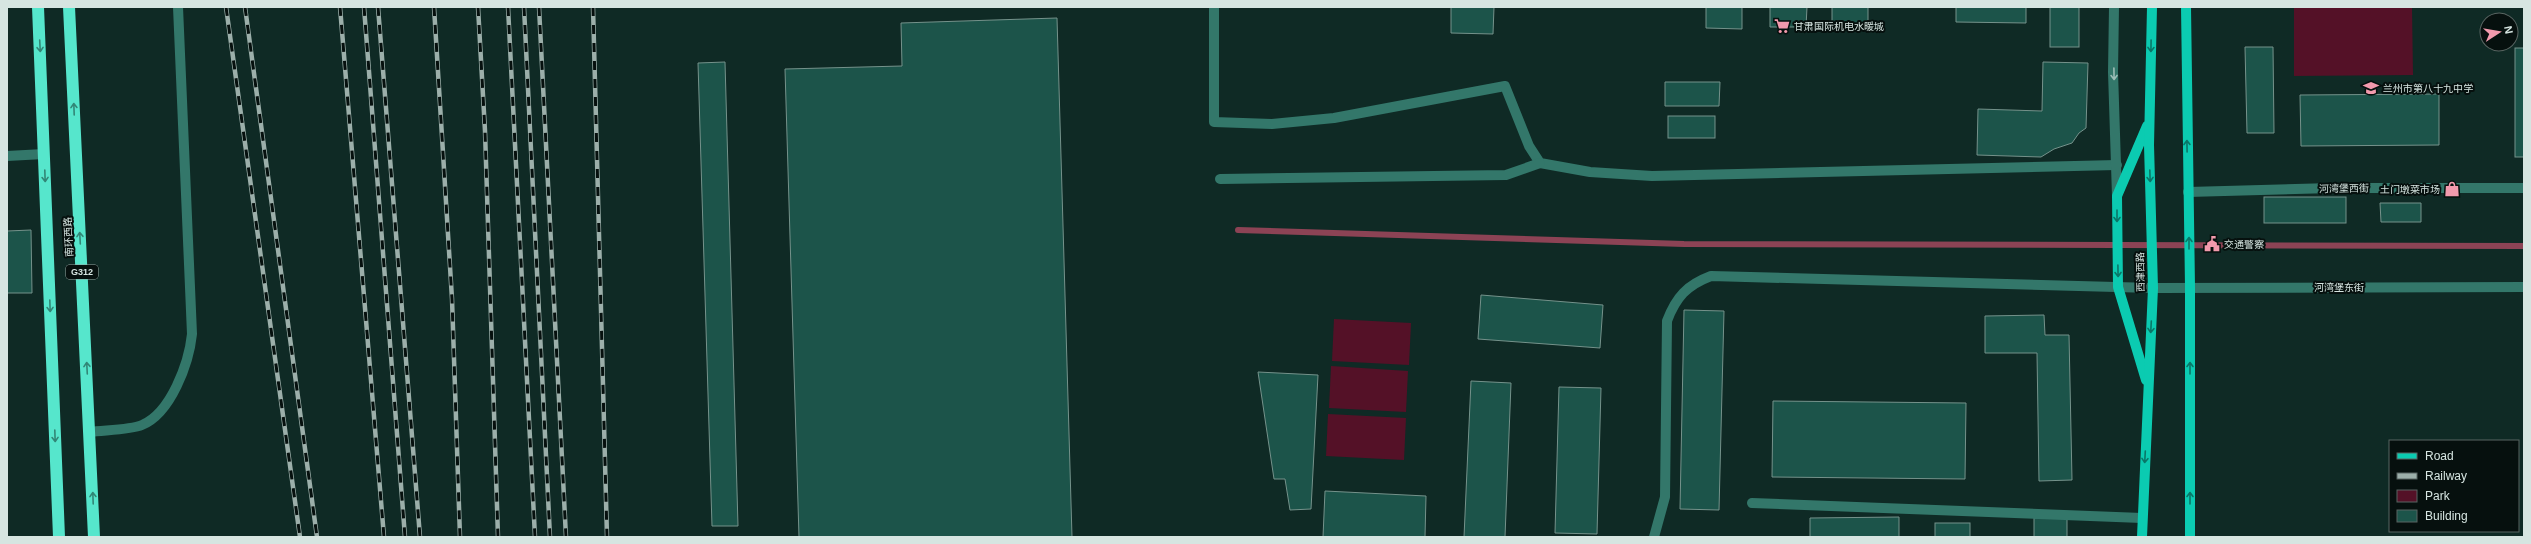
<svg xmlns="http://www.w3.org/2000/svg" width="2531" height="544" viewBox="0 0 2531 544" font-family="Helvetica,'Noto Sans SC',sans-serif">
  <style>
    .green { fill: #541127 }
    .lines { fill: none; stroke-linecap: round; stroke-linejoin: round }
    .stream { stroke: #8c4355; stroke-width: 6 }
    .building { fill: #1c544a; stroke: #75928b }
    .minor { stroke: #33776a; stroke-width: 10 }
    .major { stroke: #0bcbb1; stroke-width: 10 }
    .highway { stroke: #56e6cc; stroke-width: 12 }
    .rail-casing { stroke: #9cafaa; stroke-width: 4.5 }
    .rail { stroke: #06100e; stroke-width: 3; stroke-dasharray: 9; stroke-linecap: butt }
    .oneway { stroke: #328676 }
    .oneway2 { stroke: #097768 }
    .oneway3 { stroke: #9dbeb7 }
    .labels { text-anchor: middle; stroke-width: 4; stroke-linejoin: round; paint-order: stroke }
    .shield { fill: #06100e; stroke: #98a5a2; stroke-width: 1 }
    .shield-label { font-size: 9px; font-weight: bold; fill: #d6e5e1 }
    .poi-label { font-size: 10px; fill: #d6e5e1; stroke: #06100e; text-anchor: start }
    .street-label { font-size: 10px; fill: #d6e5e1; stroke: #06100e }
  </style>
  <rect width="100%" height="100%" fill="#0f2a25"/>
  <g class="green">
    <path d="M2294 7H2412L2413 75 2294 76Z"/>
    <path d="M1334 319 1411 323 1409 365 1332 361Z"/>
    <path d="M1331 366 1408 371 1406 412 1329 408Z"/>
    <path d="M1328 414 1406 418 1404 460 1326 456Z"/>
  </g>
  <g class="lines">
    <path class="stream" d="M1238 230 1684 244 2524 246"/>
  </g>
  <g class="building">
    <path d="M1451 7H1494L1493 34 1451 33Z"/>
    <path d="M1706 7H1742V29L1706 28Z"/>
    <path d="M1770 7H1807L1806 27H1770Z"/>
    <path d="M1832 7H1868V28L1832 27Z"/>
    <path d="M1956 7H2026V23L1956 22Z"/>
    <rect x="2050" y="7" width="29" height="40"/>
    <path d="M1057 18 1072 537H799L785 69 902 66 901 23Z"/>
    <path d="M2245 47H2273L2274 133H2247Z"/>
    <rect x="2515" y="48" width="9" height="109"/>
    <path d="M725 62 738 526H712L698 63Z"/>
    <path d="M2043 62 2088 63 2086 128 2079 133 2072 143 2054 149 2041 157 1977 155 1978 109 2042 111Z"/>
    <path d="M1665 82H1720L1719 106H1665Z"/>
    <path d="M2439 94V145L2301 146 2300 95Z"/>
    <rect x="1668" y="116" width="47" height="22"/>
    <rect x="2264" y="197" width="82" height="26"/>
    <path d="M2380 203H2421V222H2381Z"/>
    <path d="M31 230 32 293H7V231Z"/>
    <path d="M1481 295 1603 305 1600 348 1478 339Z"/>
    <path d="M1684 310 1724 311 1719 510 1680 509Z"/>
    <path d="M2044 315 2045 335H2069L2072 480 2039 481 2037 353H1985V316Z"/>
    <path d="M1258 372 1318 375 1311 509 1290 510 1285 479H1274Z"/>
    <path d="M1471 381 1511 383 1505 537H1464Z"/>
    <path d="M1559 387 1601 388 1597 534 1555 533Z"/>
    <path d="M1773 401 1966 403 1965 479 1772 477Z"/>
    <path d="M1325 491 1426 496 1425 537H1323Z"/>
    <path d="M1899 517V537H1810V518Z"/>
    <path d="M2067 517V537H2034V518Z"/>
    <rect x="1935" y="523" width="35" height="14"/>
  </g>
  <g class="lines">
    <g class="minor">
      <path d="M1214 7V122L1272 124 1334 118 1505 86 1529 146 1540 163 1590 172 1652 176 2117 165"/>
      <path d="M2114 7 2113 72 2117 196"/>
      <path d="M7 156 44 154"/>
      <path d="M1220 179 1506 175 1540 163"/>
      <path d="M2188 192 2332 188H2524"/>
      <path d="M90 432C104 430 130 430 142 425 171 413 189 363 192 334L178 7"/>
      <path d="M1752 503 2142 518"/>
      <path d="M1654 537 1665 497 1667 321C1676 297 1687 285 1711 276L2153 288 2524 287"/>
    </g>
    <g class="major">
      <path d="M2186 7 2190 287V537"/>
      <path d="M2146 380 2118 287 2117 196 2147 126"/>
      <path d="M2142 537 2153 288 2149 145 2152 7"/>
    </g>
    <g class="highway">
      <path d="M38 7 59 537"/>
      <path d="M69 7 94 537"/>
    </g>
    <defs>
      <g id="rail">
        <path d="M226 7 300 537"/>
        <path d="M245 7 317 537"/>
        <path d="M340 7 384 537"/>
        <path d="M364 7 405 537"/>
        <path d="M378 7 420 537"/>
        <path d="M434 7 452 299 460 537"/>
        <path d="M478 7 485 131 498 537"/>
        <path d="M508 7 535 537"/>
        <path d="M524 7 550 537"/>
        <path d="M539 7 566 537"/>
        <path d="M593 7 607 537"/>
      </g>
    </defs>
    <use href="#rail" class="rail-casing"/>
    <use href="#rail" class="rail"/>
  </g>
  <defs><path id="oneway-shaft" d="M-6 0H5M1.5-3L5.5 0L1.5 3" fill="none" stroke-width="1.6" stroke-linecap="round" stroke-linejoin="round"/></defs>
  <g class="oneway">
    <use href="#oneway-shaft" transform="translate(40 46) rotate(87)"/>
    <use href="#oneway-shaft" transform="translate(74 109) rotate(-92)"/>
    <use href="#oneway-shaft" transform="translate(45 176) rotate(88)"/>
    <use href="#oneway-shaft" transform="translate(80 238) rotate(-93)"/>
    <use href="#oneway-shaft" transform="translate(50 306) rotate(88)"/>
    <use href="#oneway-shaft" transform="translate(87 368) rotate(-93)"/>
    <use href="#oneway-shaft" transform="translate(55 436) rotate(88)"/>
    <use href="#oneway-shaft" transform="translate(93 498) rotate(-92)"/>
  </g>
  <g class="oneway2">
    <use href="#oneway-shaft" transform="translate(2151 46) rotate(91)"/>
    <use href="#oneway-shaft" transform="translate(2187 146) rotate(-91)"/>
    <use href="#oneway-shaft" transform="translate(2150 176) rotate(88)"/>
    <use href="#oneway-shaft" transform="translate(2117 216) rotate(90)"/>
    <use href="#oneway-shaft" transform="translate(2189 243) rotate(-90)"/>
    <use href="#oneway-shaft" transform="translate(2118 271) rotate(89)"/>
    <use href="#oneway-shaft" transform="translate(2151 327) rotate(93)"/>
    <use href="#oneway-shaft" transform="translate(2190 368) rotate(-90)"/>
    <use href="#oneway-shaft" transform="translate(2145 457) rotate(93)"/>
    <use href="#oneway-shaft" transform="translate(2190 498) rotate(-90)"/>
  </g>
  <use class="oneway3" href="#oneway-shaft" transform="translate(2114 74) rotate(89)"/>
  <defs>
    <symbol id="supermarket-bare" viewBox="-9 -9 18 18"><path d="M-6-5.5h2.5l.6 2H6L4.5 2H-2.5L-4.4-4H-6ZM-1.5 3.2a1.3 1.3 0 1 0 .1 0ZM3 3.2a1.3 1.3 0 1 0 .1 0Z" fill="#f29aad" stroke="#06100e" stroke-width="2.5" paint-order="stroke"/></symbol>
    <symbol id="school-bare" viewBox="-9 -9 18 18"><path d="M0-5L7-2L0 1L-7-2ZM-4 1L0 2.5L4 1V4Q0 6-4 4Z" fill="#f29aad" stroke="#06100e" stroke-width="2.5" paint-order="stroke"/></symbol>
    <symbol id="shop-bare" viewBox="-9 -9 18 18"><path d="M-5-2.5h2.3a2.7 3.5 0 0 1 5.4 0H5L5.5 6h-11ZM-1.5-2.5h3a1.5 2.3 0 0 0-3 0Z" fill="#f29aad" stroke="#06100e" stroke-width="2.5" paint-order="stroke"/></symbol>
    <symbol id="civic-bare" viewBox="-9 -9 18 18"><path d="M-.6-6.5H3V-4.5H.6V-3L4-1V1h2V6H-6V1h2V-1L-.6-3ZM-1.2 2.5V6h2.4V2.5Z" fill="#f29aad" stroke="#06100e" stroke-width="2.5" paint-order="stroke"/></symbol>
  </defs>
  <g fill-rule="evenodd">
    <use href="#supermarket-bare" x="1771" y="15" width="22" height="22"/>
    <use href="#school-bare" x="2360" y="77" width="22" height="22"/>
    <use href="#shop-bare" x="2441" y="178" width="22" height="22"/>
    <use href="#civic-bare" x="2201" y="233" width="22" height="22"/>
  </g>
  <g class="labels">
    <rect class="shield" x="66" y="265" width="32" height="14" rx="3"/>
    <g class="shield-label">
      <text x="82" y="275">G312</text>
    </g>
    <g class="poi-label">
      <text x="1794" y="30">甘肃国际机电水暖城</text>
      <text x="2383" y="92">兰州市第八十九中学</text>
      <text x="2440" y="193" text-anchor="end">土门墩菜市场</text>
      <text x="2224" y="248">交通警察</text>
    </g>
    <g class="street-label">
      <text transform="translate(2344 188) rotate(-1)" y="4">河湾堡西街</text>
      <text transform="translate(68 237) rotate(-93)" y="4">南环西路</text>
      <text transform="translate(2140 272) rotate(-91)" y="4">西津西路</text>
      <text x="2339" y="291">河湾堡东街</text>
    </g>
  </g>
  <rect width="2531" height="544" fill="none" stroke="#d6e5e1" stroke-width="16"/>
  <rect x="2389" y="440" width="130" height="92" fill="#06100e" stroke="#596562"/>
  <rect x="2397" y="453" width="20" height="6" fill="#0bcbb1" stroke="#596562"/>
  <text x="2425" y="460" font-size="12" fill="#d6e5e1">Road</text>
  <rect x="2397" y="473" width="20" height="6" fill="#9cafaa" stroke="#596562"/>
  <text x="2425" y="480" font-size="12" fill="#d6e5e1">Railway</text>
  <rect x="2397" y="490" width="20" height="12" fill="#541127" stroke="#596562"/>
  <text x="2425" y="500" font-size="12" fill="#d6e5e1">Park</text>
  <rect x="2397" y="510" width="20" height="12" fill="#1c544a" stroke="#596562"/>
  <text x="2425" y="520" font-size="12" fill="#d6e5e1">Building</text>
  <g transform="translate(2499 32) rotate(78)"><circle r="19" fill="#06100e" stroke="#596562"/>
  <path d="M0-3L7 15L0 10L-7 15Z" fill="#f29aad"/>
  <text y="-6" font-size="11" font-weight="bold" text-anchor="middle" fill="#d6e5e1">N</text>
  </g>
</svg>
